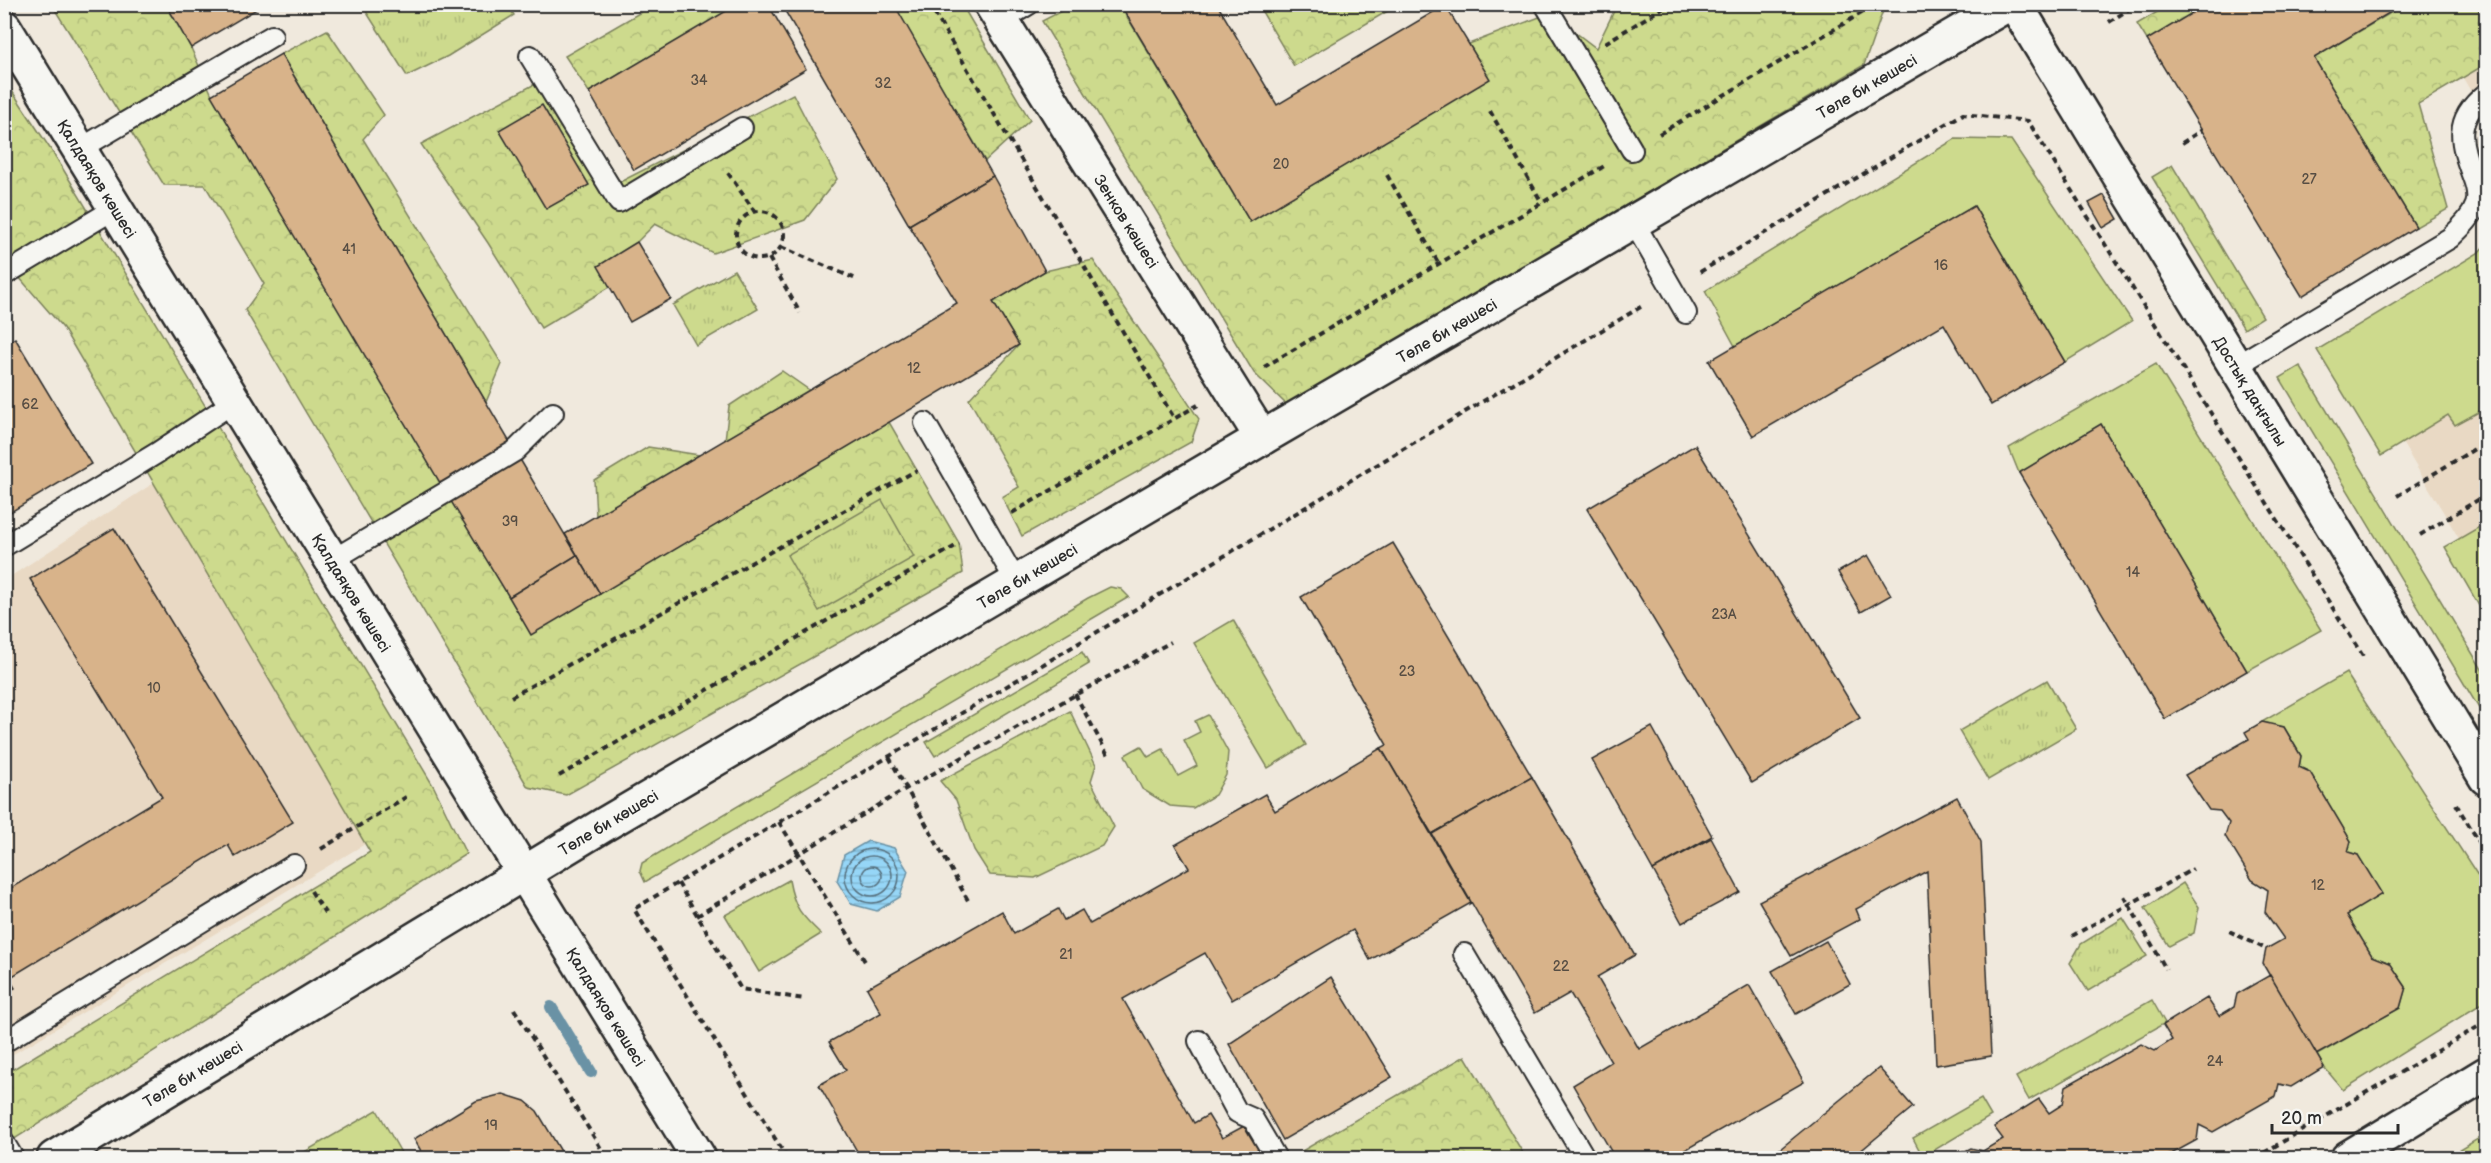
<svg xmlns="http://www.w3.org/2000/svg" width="2491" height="1163" viewBox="0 0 2491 1163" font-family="'Balsamiq Sans',sans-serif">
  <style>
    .built { fill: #e9d9c4 }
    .grass { fill: #cdda8d; stroke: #7c825c; stroke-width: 1.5 }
    .forest { fill: url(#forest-crowns); stroke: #7c825c; stroke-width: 1.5 }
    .park { fill: url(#park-tufts); stroke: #7c825c; stroke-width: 1.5 }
    .water { fill: url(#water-rules); stroke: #6b92a5; stroke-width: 1.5 }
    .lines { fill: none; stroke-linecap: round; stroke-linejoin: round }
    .shore { stroke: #566f7d; stroke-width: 1.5 }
    .stream { stroke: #6b92a5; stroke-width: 12 }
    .building { fill: #d8b38a; stroke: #2b2b2b; stroke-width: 1.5 }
    .service-casing { stroke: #2b2b2b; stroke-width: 24 }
    .minor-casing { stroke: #2b2b2b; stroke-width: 38 }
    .tertiary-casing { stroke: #2b2b2b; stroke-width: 38 }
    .secondary-casing { stroke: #2b2b2b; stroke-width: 38 }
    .path { stroke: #2b2b2b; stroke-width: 4; stroke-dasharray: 6 4.5; stroke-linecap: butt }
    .service { stroke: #f6f6f2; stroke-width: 20 }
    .minor { stroke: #f6f6f2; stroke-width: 33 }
    .tertiary { stroke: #f6f6f2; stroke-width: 33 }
    .secondary { stroke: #f6f6f2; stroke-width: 33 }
    .labels { text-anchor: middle; stroke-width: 5; stroke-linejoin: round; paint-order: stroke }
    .number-label { font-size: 14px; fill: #564d43 }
    .street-label { font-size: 16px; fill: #2b2b2b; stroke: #f6f6f2 }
  </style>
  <defs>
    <pattern id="forest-crowns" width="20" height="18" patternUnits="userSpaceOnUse" patternTransform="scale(1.5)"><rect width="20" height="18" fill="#cdda8d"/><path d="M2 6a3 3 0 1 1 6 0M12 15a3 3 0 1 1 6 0" fill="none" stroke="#b0bb7a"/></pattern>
    <pattern id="park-tufts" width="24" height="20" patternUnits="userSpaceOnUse" patternTransform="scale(1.5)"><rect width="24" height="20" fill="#cdda8d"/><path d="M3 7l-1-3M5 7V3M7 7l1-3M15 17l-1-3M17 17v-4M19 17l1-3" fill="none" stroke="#b0bb7a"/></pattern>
    <pattern id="water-rules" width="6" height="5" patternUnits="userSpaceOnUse" patternTransform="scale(1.5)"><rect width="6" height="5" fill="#96d6f7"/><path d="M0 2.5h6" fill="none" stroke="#81b8d4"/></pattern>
  </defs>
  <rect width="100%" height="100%" fill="#f0e9dd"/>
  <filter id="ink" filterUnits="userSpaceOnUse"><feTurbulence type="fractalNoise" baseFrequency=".0167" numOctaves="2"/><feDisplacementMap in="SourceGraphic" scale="12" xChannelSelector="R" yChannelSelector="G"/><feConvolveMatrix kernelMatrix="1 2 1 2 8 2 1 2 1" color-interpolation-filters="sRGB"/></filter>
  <g filter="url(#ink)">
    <g class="built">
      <path d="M2486 64V117L2463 78Z"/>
      <path d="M2486 248V584L2340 338Z"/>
      <path d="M169 473 380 835 5 1059V580Z"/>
    </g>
    <g class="grass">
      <path d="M1955 139 2011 140 2132 321 2065 362 1974 206 1735 346 1705 291Z"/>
      <path d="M2486 244V408L2455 425 2448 415 2381 456 2317 350 2478 253Z"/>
      <path d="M2156 364 2321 630 2247 671 2101 424 2019 473 2009 448Z"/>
      <path d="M2300 366 2486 676V720L2280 378Z"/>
      <path d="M2481 526 2486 536V618L2445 547Z"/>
      <path d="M1110 587 1121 589 1129 597 645 882 640 871 642 863 1088 598Z"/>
      <path d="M1233 620 1306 745 1268 768 1194 643Z"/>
      <path d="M1082 652 1089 664 935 756 926 742Z"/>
      <path d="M2346 673 2486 888V1001L2343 1090 2324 1067 2317 1055 2400 1008 2406 987 2390 963 2372 956 2347 915 2358 855 2348 852 2351 841 2310 772 2299 767 2301 756 2284 727 2262 722Z"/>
      <path d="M1208 715 1228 752 1226 775 1215 795 1193 808 1170 806 1142 789 1125 755 1141 746 1148 757 1163 749 1178 776 1197 766 1184 740 1200 732 1195 721Z"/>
      <path d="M789 880C794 908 801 915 821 934L759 972 725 915Z"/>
      <path d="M2183 883 2199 907 2194 933 2169 946 2145 908Z"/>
      <path d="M2152 1000 2165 1023 2029 1100 2016 1077Z"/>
      <path d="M1981 1099 1991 1116 1923 1157 1913 1138Z"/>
      <path d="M377 1110 404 1158H294Z"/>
    </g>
    <g class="forest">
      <path d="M52 5H166L191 48 212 95 531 634 889 422 959 543 963 573 566 795 528 787 245 310 264 284 205 185H164Z"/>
      <path d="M653 5H738L589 92 565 56Z"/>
      <path d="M894 5H962L1030 120 985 161Z"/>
      <path d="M1073 5H1120L1250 222 1489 79 1469 44 1550 13 1596 48 1617 5H1885L1864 65 1287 405 1254 373 1042 21Z"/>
      <path d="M1258 5H1398L1294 66Z"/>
      <path d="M2169 5H2207L2147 40 2137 24Z"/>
      <path d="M2404 5H2476L2486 23V64L2418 104 2448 209 2416 227 2314 58Z"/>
      <path d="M327 30 384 115 363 139 502 364 486 402 281 54Z"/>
      <path d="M4 79 57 159 434 787 466 854 5 1145V1074L370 852 63 328 5 261Z"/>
      <path d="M533 85 561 89 620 182 793 94 837 179 805 220 713 253 655 224 637 242 598 266 610 287 541 328 488 243 421 144Z"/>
      <path d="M2172 165 2263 317 2244 329 2152 177Z"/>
      <path d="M1093 260 1199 419 1191 442 1022 536 1002 497 1019 487 969 399 1019 345 993 302 1045 271Z"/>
      <path d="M782 371 809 390 725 440 729 406Z"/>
      <path d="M648 447 699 455 596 516 594 480Z"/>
      <path d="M1070 711 1096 765 1091 781 1114 827 1102 846 1035 878 990 875 974 850 956 800 940 781Z"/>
      <path d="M1465 1056 1526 1158H1307L1302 1151Z"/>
    </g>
    <g class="park">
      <path d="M362 5H508L514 15 448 56 407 76Z"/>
      <path d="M734 270 758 309 696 345 673 305Z"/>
      <path d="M882 500 914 557 819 611 787 555Z"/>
      <path d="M2047 680 2076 729 1988 780 1959 731Z"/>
      <path d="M2123 918 2147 956 2088 991 2070 963 2081 944Z"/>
      <path d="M2486 1134V1158H2446Z"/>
    </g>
    <path class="water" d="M868 841 894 848 908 871 900 897 877 911 851 904 837 881 844 855Z"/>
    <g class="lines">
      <g class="shore">
        <circle cx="872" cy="876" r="27"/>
        <circle cx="872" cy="876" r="20"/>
        <circle cx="872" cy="876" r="10"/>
      </g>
      <path class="stream" d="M551 1007 591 1072"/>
    </g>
    <g class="building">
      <path d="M166 4H265L191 48Z"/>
      <path d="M738 4H768L806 69 634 170 589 92Z"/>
      <path d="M781 4H894L993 176 909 225Z"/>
      <path d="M1120 4H1217L1277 105 1445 5 1490 79 1250 222Z"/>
      <path d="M2207 4H2404L2314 58 2416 227 2302 296 2147 40Z"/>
      <path d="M2476 4H2486V23Z"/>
      <path d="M281 54 515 451 446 493 211 95Z"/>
      <path d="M542 105 589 185 546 209 499 130Z"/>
      <path d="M993 176 1045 271 993 302 1019 345 600 594 565 534 957 303 909 225Z"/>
      <path d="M2104 195 2118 219 2103 228 2089 203Z"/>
      <path d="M1974 206 2065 362 1991 405 1944 324 1753 436 1709 361Z"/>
      <path d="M637 242 671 299 630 322 598 266Z"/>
      <path d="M15 338 91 464 4 516V345Z"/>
      <path d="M2101 424 2247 671 2165 719 2019 473Z"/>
      <path d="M1695 445 1860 718 1752 783 1587 509Z"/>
      <path d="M515 451 577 555 509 597 446 493Z"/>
      <path d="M114 528 293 822 235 857 228 845 9 978 15 988 4 994V877L11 888 162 797 30 579Z"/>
      <path d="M1393 543 1532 777 1432 834 1381 748 1387 745 1301 597Z"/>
      <path d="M577 555 600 594 531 635 509 597Z"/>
      <path d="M1868 555 1891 595 1861 612 1838 572Z"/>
      <path d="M2262 722 2284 727 2301 756 2299 767 2310 772 2351 841 2348 852 2358 855 2382 894 2347 915 2372 956 2390 963 2406 987 2400 1008 2316 1055 2263 964 2266 949 2284 939 2265 912 2268 890 2252 880 2225 836 2229 823 2220 811 2209 810 2185 775 2249 739 2245 732Z"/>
      <path d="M1652 727 1712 836 1653 870 1592 760Z"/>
      <path d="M1381 748 1471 903 1370 960 1353 930 1232 1000 1205 953 1123 999 1194 1123 1208 1115 1222 1138 1246 1125 1266 1158H861L819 1085 846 1070 829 1042 881 1013 867 988 1002 911 1014 934 1058 909 1064 920 1082 910 1090 924 1189 868 1175 845 1265 794 1275 811Z"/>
      <path d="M1532 777 1635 955 1597 977 1639 1049 1749 985 1804 1082 1671 1158H1615L1573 1085 1611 1062 1570 993 1535 1013 1432 834Z"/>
      <path d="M1957 797 1981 842 1991 1056 1936 1065 1927 871 1856 909 1860 919 1791 956 1759 901Z"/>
      <path d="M1711 838 1740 892 1682 923 1653 870Z"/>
      <path d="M1826 941 1850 984 1796 1014 1772 971Z"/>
      <path d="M2270 975 2324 1067 2291 1087 2279 1084 2276 1096 2213 1132 2199 1125 2197 1140 2164 1158H1951L1971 1148 1983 1151 2003 1139 1994 1127 2039 1099 2049 1113 2063 1104 2066 1086 2141 1044 2155 1051 2172 1040 2163 1025 2207 998 2219 1016 2234 1007 2237 994Z"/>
      <path d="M1331 977 1392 1077 1283 1140 1229 1044Z"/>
      <path d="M1879 1068 1913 1107 1852 1158H1769Z"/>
      <path d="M503 1094 525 1101 537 1111 565 1158H425L414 1139 476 1101Z"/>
    </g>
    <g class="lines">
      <defs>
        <g id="service">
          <path d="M1545 4 1632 150"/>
          <path d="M1001 21 1029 4"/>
          <path d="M530 56 619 202 742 128"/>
          <path d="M80 149 272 36"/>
          <path d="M1633 221 1686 313"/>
          <path d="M4 275 116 208"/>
          <path d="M2234 367 2450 238C2460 228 2471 219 2476 205 2479 196 2476 185 2473 177 2460 142 2453 120 2486 94"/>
          <path d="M925 423 1017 583"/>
          <path d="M4 546 157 453 234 402"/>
          <path d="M331 561 515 451 553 413"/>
          <path d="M1464 954 1585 1158"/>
          <path d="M1199 1041 1237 1112 1253 1119 1276 1158"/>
          <path d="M4 1042 294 865"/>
          <path d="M4 1143 13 1158"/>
        </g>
        <g id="minor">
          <path id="s1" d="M991 4 1262 438"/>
        </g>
        <g id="tertiary">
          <path id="s2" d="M4 27 699 1158"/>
          <path d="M2348 1158 2486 1074"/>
        </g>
        <g id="secondary">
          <path id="s3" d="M2015 4 2486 778"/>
          <path id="s4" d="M54 1158 605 824 1262 438 2008 4"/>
        </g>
      </defs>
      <use href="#service" class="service-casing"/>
      <use href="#minor" class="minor-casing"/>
      <use href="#tertiary" class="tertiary-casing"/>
      <use href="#secondary" class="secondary-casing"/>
      <g class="path">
        <path d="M929 4 1174 418"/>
        <path d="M2109 22 2137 4"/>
        <path d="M1605 43 1669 4"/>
        <path d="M1490 111 1542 203"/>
        <path d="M1659 134 1865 11 1871 4"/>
        <path d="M2182 143 2202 130"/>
        <path d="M728 173 755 212"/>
        <path d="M1387 175 1439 264"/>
        <circle cx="760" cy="235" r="24"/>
        <path d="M781 247 856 279"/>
        <path d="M769 258 800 313"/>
        <path d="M1700 272 1963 114 2028 121 2364 658"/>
        <path d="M1264 367 1606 165"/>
        <path d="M2397 496 2486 442"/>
        <path d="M2480 499 2486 509"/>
        <path d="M1012 513 1198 405"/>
        <path d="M2420 535 2486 495"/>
        <path d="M1075 694 1109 757"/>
        <path d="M511 697 917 470"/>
        <path d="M889 757 970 904"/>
        <path d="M559 776 959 544"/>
        <path d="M2456 804 2486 853"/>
        <path d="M779 822 866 963"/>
        <path d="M321 849 406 797"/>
        <path d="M678 883 741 989 804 999"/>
        <path d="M311 891 325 913"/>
        <path d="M2124 896 2166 969"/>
        <path d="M697 916 907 788 1171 642"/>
        <path d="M2229 931 2266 949"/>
        <path d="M2072 936 2193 869"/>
        <path d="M514 1009 607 1158"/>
        <path d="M787 1158 634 909 1644 305"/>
        <path d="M2255 1158 2486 1022"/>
      </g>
      <use href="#service" class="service"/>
      <use href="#minor" class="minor"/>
      <use href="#tertiary" class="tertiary"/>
      <use href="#secondary" class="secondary"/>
    </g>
  </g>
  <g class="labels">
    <g class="number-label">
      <text x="699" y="85">34</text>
      <text x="883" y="88">32</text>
      <text x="1281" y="169">20</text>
      <text x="2309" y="184">27</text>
      <text x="349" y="254">41</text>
      <text x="1941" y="270">16</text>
      <text x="914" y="373">12</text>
      <text x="30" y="409">62</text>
      <text x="510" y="526">39</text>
      <text x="2133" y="577">14</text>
      <text x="1724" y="619">23А</text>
      <text x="1407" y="676">23</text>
      <text x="154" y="693">10</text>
      <text x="2318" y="890">12</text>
      <text x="1066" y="959">21</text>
      <text x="1561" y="971">22</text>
      <text x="2215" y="1066">24</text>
      <text x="491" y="1130">19</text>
    </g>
    <g class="street-label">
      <text dy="6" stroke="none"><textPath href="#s4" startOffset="2106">Төле би көшесі</textPath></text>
      <text dy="6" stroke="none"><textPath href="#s2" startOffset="178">Қалдаяқов көшесі</textPath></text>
      <text dy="6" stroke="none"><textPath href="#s1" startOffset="256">Зенков көшесі</textPath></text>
      <text dy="6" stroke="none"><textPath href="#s4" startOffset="1620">Төле би көшесі</textPath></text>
      <text dy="6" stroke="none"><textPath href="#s3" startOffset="453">Достық даңғылы</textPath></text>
      <text dy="6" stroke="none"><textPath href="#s4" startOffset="1134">Төле би көшесі</textPath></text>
      <text dy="6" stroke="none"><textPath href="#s2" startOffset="664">Қалдаяқов көшесі</textPath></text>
      <text dy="6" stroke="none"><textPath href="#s4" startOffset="648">Төле би көшесі</textPath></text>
      <text dy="6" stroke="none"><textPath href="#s2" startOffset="1150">Қалдаяқов көшесі</textPath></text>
      <text dy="6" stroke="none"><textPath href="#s4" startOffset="162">Төле би көшесі</textPath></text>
    </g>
  </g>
  <rect width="2491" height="1163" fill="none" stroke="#f6f6f2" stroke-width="24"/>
  <rect x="12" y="12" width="2467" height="1139" fill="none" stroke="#2b2b2b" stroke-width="2" filter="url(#ink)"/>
  <path d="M2272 1124v9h126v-9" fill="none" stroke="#2b2b2b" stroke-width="3"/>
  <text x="2281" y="1124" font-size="18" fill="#2b2b2b" stroke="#f6f6f2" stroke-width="4.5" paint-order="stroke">20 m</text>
</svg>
